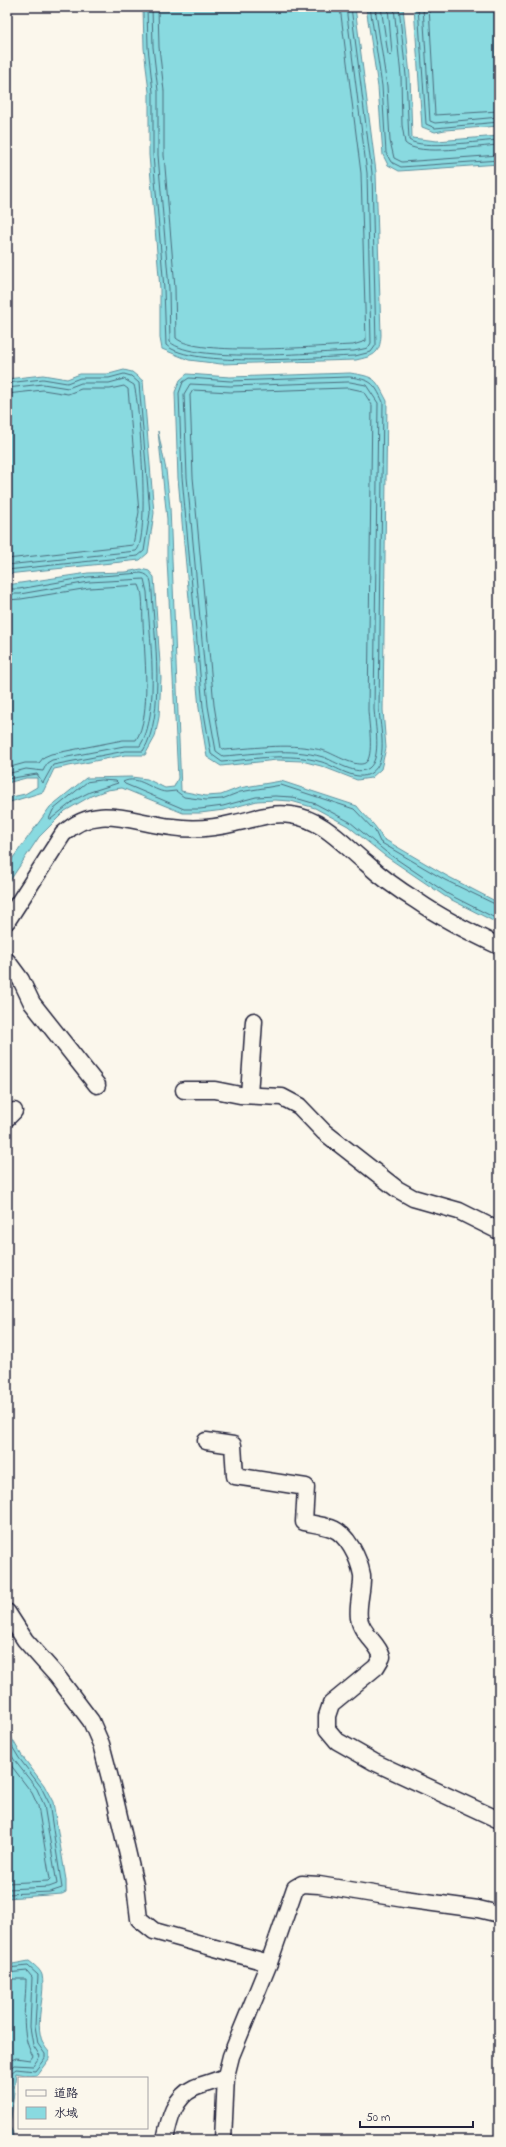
<svg xmlns="http://www.w3.org/2000/svg" width="506" height="2147" viewBox="0 0 506 2147" font-family="'Indie Flower','LXGW WenKai TC',sans-serif">
  <style>
    .water { fill: #89dae0; stroke: #60909e }
    .lines { fill: none; stroke-linecap: round; stroke-linejoin: round }
    .shore { stroke: #4b6c7d; stroke-width: 1 }
    .minor-casing { stroke: #22223b; stroke-width: 19 }
    .minor { stroke: #fbf7ec; stroke-width: 16 }
  </style>
  <rect width="100%" height="100%" fill="#fbf7ec"/>
  <filter id="ink" filterUnits="userSpaceOnUse"><feTurbulence type="fractalNoise" baseFrequency=".025" numOctaves="2"/><feDisplacementMap in="SourceGraphic" scale="8" xChannelSelector="R" yChannelSelector="G"/><feConvolveMatrix kernelMatrix="1 2 1 2 8 2 1 2 1" color-interpolation-filters="sRGB"/></filter>
  <g filter="url(#ink)">
    <g class="water">
      <path d="M143 7H355L376 172 381 335C380 355 373 356 356 360L221 364 189 360 162 349 160 338V289L149 155V92L144 48Z"/>
      <path d="M366 7H403L410 76 412 138 437 141 499 136V164L399 171 388 165 383 155 378 87Z"/>
      <path d="M414 7H499V126L445 130 435 132 422 127Z"/>
      <path d="M124 370 132 372 143 381 154 513 148 553 140 560 7 574V379L43 375 67 379 80 374H109Z"/>
      <path d="M350 373C376 377 375 378 387 401L383 710 386 748 381 769 371 778 357 780 321 766 302 761 277 760 221 766 207 757 199 708 178 478 175 392 180 380 187 374 230 377Z"/>
      <path d="M158 431 166 470 170 507 181 791 206 796 221 795 239 788 281 781 357 806C365 817 377 825 382 838L447 876 499 903V924L446 897 384 855 348 826 315 808 291 801 275 800 257 801 224 810 200 813H183L122 788 107 790 91 796 65 811 39 837 7 885V866L50 807 86 778 131 777 147 779 165 788 174 787 178 778 167 559V519Z"/>
      <path d="M141 569 149 571 154 577 161 678 159 717 155 737 145 755H125L54 769 43 792 7 803V798L25 794 37 787V778H26L7 783V585L88 573 126 572Z"/>
      <path d="M7 1730 22 1756 44 1785 53 1802 66 1880V1892L62 1894 7 1898Z"/>
      <path d="M29 1961C34 1965 40 1969 42 1975 47 1999 29 2030 49 2052V2059L37 2075 30 2076 16 2073 10 2127 13 2133 12 2140H7V1965Z"/>
    </g>
    <g class="lines">
      <g class="shore">
        <path d="M147 7 148 47 153 92V155L164 289 166 345C192 369 317 357 355 356L371 352 376 345 372 173 351 7"/>
        <path d="M152 7 153 47 158 91V155L169 289 170 342C194 364 319 352 354 351L368 348 371 343 367 173 346 7"/>
        <path d="M158 7 159 47 164 91V155L175 288 176 338C196 357 321 346 353 345L366 341 361 173 340 7"/>
        <path d="M370 7 382 86 386 153 391 162 401 167 499 160"/>
        <path d="M375 7 387 86 390 141 394 158 402 162 499 155"/>
        <path d="M381 7 388 54 390 56 392 53 388 7"/>
        <path d="M394 7 401 76 402 125 405 143C418 157 479 146 499 145"/>
        <path d="M399 7 406 76 409 140C421 150 481 141 499 140"/>
        <path d="M418 7 426 124 435 128 499 122"/>
        <path d="M423 7 430 121 435 123 499 117"/>
        <path d="M429 7 435 115 499 111"/>
        <path d="M350 377C371 380 374 382 383 402L379 709C380 728 389 761 371 773 357 783 335 766 322 762 288 752 255 759 222 762L211 754 203 707 182 477 179 393 183 382 189 378 230 381Z"/>
        <path d="M350 382 366 385 378 403 374 709C375 724 382 758 369 768 357 777 335 761 323 757 289 747 257 754 223 756L216 751 208 706 187 477 184 394 190 384 230 386Z"/>
        <path d="M7 383 43 379 67 383 80 378H109L124 374 131 376 139 383 150 513 144 551 138 556 7 570"/>
        <path d="M7 388 43 384 68 388 81 383H109L124 379 134 385C140 405 150 541 136 551L7 565"/>
        <path d="M349 388 363 391 372 405 368 709C368 719 375 758 365 763 356 768 334 754 325 751 291 742 258 748 224 750L221 748 214 705 193 477 190 395 193 390 230 392Z"/>
        <path d="M7 394 43 390 68 394 81 389H110L124 386 128 389 139 512 133 545 7 559"/>
        <path d="M7 589H19L88 577 141 573C152 575 151 582 152 592 154 634 166 715 143 751H125L53 765 43 783 37 774 7 779"/>
        <path d="M7 594H20L89 582 144 579 147 592C149 631 161 714 140 746H124L52 760 47 763 43 771 26 769 7 774"/>
        <path d="M7 600 21 599 89 588 139 585C144 595 142 610 143 622 144 650 152 716 136 740H123L51 754 44 757 39 763H25L7 768"/>
        <path d="M101 780 116 781 118 783 90 792 76 799 51 819H49L53 810 87 782Z"/>
        <path d="M499 906 445 880 380 842 375 831 354 809 281 785 240 792 222 799 206 800 184 797 176 791C173 791 169 792 166 792 152 791 138 774 123 782L125 784 184 809H200L223 806 256 797 275 796 292 797 316 804 350 822 386 852 448 894 499 920"/>
        <path d="M7 1738 19 1758 41 1787 49 1803 62 1888 50 1892 7 1894"/>
        <path d="M7 1748 15 1761 37 1789 44 1805 57 1884 49 1887 7 1889"/>
        <path d="M7 1760 32 1793 38 1806 50 1879 48 1881 7 1883"/>
        <path d="M7 1968 28 1966 38 1975 35 2026 38 2044 45 2054V2058L35 2071 16 2069 12 2072 7 2115"/>
        <path d="M7 1973 27 1971 32 1977 30 2027 33 2045 40 2056 33 2066 14 2065 7 2071"/>
        <path d="M7 1979H26C26 2004 19 2033 33 2056L30 2060 16 2058 7 2062"/>
      </g>
      <defs>
        <g id="minor">
          <path d="M7 921 63 834C97 802 132 823 172 827 192 830 215 828 235 823 255 819 270 812 291 815 322 819 343 844 366 863 381 877 399 890 417 901 443 919 471 933 499 946"/>
          <path d="M7 961 21 980 32 1003 97 1085"/>
          <path d="M184 1090H215L240 1095 282 1097 299 1106 324 1132 397 1189 413 1198 459 1211 499 1231"/>
          <path d="M249 1095 254 1021"/>
          <path d="M7 1118 14 1111"/>
          <path d="M206 1441 233 1445 235 1476 306 1487 304 1522C313 1524 322 1525 331 1528 348 1534 359 1559 362 1575 363 1589 357 1604 359 1618 361 1634 378 1642 382 1657L376 1667 331 1704 327 1716V1729L337 1741 374 1762 499 1820"/>
          <path d="M7 1612 25 1640 57 1676 91 1721 101 1744 111 1782 135 1885 139 1919 154 1931 269 1963 295 1888 302 1884 319 1885 404 1899 478 1909 499 1914"/>
          <path d="M165 2140C169 2120 174 2097 194 2088 205 2083 216 2082 226 2076"/>
          <path d="M223 2140 226 2076 231 2056 269 1963"/>
        </g>
      </defs>
      <use href="#minor" class="minor-casing"/>
      <use href="#minor" class="minor"/>
    </g>
  </g>
  <rect width="506" height="2147" fill="none" stroke="#fbf7ec" stroke-width="24"/>
  <rect x="12" y="12" width="482" height="2123" fill="none" stroke="#22223b" stroke-width="1.5" filter="url(#ink)"/>
  <rect x="18" y="2077" width="130" height="52" fill="#fbf7ec" stroke="#a4a2a5"/>
  <rect x="26" y="2090" width="20" height="6" fill="#fbf7ec" stroke="#a4a2a5"/>
  <text x="54" y="2097" font-size="12" fill="#22223b">道路</text>
  <rect x="26" y="2107" width="20" height="12" fill="#89dae0" stroke="#a4a2a5"/>
  <text x="54" y="2117" font-size="12" fill="#22223b">水域</text>
  <path d="M360 2121v6h113v-6" fill="none" stroke="#22223b" stroke-width="2"/>
  <text x="366" y="2121" font-size="12" fill="#22223b" stroke="#fbf7ec" stroke-width="3" paint-order="stroke">50 m</text>
</svg>
